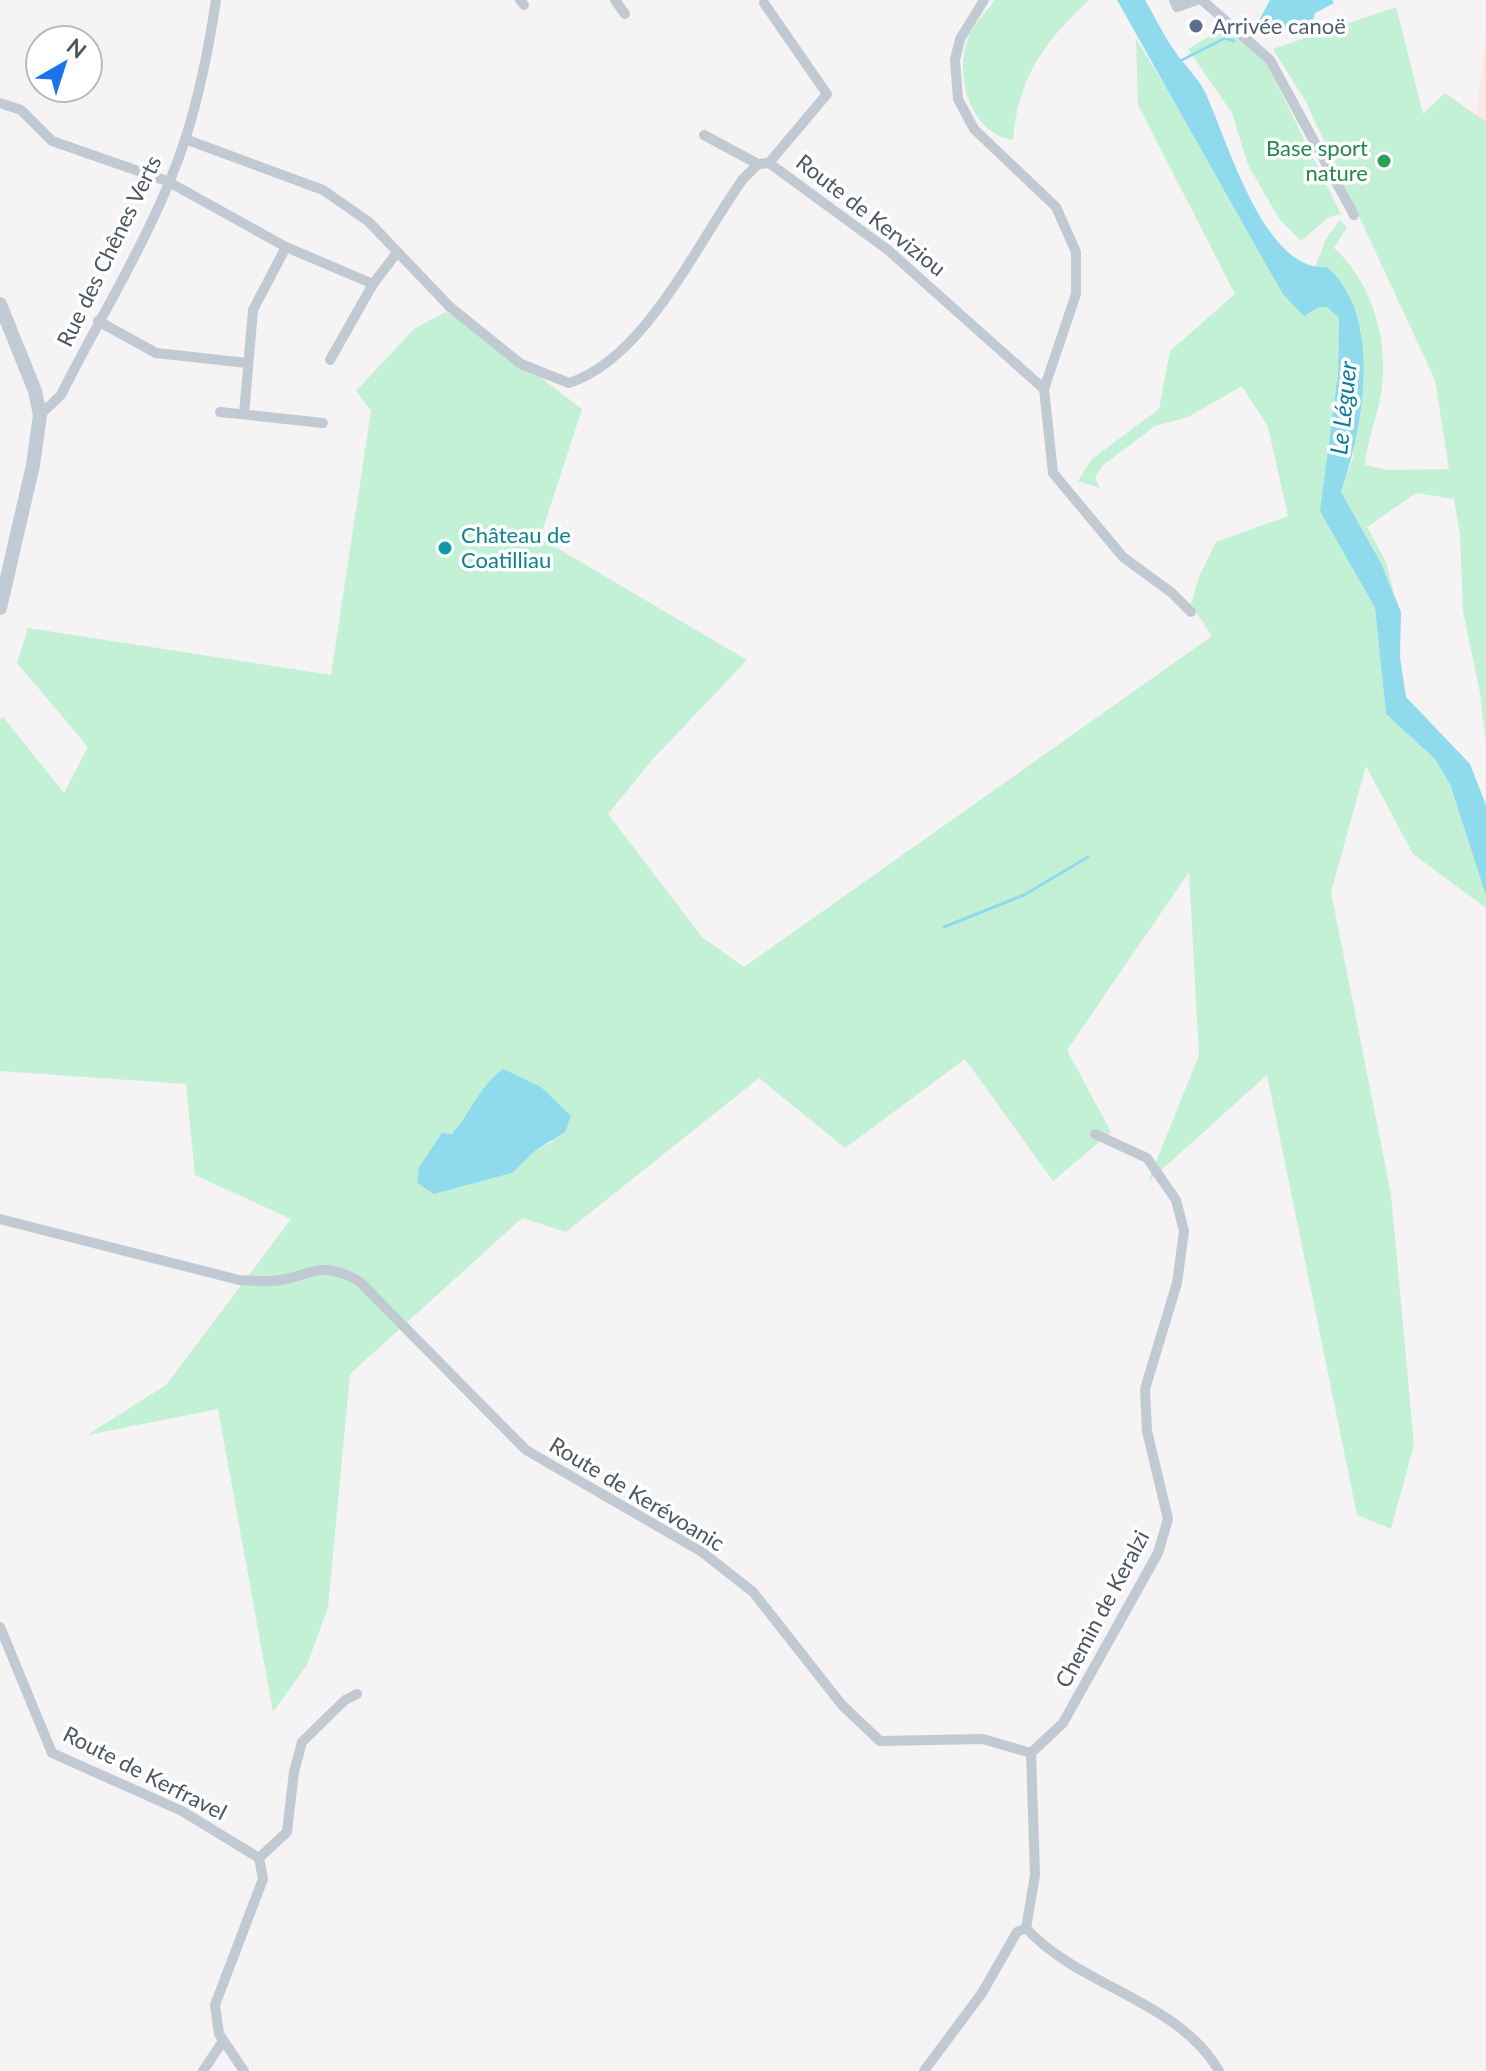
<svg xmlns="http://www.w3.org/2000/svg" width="1486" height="2071" viewBox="0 0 1486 2071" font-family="Lato,sans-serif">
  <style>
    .medical { fill: #fce8e6 }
    .green { fill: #c3f1d5; fill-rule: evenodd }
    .water { fill: #90daee }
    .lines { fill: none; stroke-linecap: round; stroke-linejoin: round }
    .stream { stroke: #90daee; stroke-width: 3 }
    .minor { stroke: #c1cad2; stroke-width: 10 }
    .secondary { stroke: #c1cbd6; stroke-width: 14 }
    .service-dot { fill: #5c6f8a; stroke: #fff; stroke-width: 3 }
    .leisure-dot { fill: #2e9e5b; stroke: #fff; stroke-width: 3 }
    .culture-dot { fill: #0f9aa8; stroke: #fff; stroke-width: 3 }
    .labels { text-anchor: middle; stroke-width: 7; stroke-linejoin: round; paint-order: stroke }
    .service-label { font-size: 22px; fill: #4e5e75; stroke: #fff; text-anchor: start }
    .leisure-label { font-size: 22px; fill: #27864d; stroke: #fff; text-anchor: end }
    .street-label { font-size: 22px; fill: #4a5661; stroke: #fff }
    .culture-label { font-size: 22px; fill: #0d838f; stroke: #fff; text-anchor: start }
    .water-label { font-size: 24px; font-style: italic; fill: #0c7c9b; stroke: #fff }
  </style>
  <rect width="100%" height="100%" fill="#f5f3f3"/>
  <path class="medical" d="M1486 33V122L1476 115Z"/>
  <g class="green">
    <path d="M995 0H1089C1044 42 1018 78 1013 140 969 133 953 73 969 35 975 23 987 11 995 0Z"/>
    <path d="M1396 7 1423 114 1445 93 1486 122V745L1480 693 1463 611 1460 535 1454 499 1416 493 1367 527 1386 562 1395 597 1381 563 1341 492 1353 458 1361 329 1315 268 1326 239 1340 220 1347 227 1334 248C1375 284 1392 352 1379 404 1374 425 1367 443 1365 465L1388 470 1449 469 1435 380 1306 102 1273 49Z"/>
    <path d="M1227 26 1267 64 1341 214 1329 217 1301 241 1280 220 1248 165 1232 113 1188 49Z"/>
    <path d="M1136 39 1168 90 1282 293 1327 307 1339 318 1338 373 1321 511 1375 608 1386 714 1435 759 1450 784 1486 896V908L1413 854 1366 766 1331 892 1391 1194 1414 1445 1391 1529 1357 1515 1267 1075 1148 1182 1199 1055 1189 872 1067 1050 1111 1132 1053 1181 965 1059 845 1148 759 1078 566 1232 522 1218 350 1374 328 1607 307 1665 273 1712 218 1409 87 1435 166 1385 291 1219 195 1175 186 1084 0 1071V719L3 717 64 793 88 747 17 663 28 628 331 675 371 411 356 391 414 329 446 312 470 324 582 409 540 538 747 660 652 760 608 814 702 937 744 967 1212 636 1191 604 1199 577 1216 542 1288 516 1268 427 1242 386 1188 417 1155 426 1103 465 1095 477 1100 488 1078 481 1092 459 1159 409 1170 351 1235 294 1138 105ZM460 1125 554 1141 536 1150 512 1173 434 1194 442 1133 452 1134Z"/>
  </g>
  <g class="water">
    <path d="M1117 0H1145C1155 17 1164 36 1176 53 1185 66 1198 78 1205 92 1227 139 1264 273 1327 267 1384 316 1363 429 1341 492L1381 563 1401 612 1400 657 1406 697 1470 764 1486 805V896L1450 784 1435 759 1386 714 1375 608 1320 511 1338 373 1339 318 1327 307H1319L1304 316 1282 293Z"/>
    <path d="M1270 0H1332L1334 3 1315 13 1313 20 1271 34 1256 26Z"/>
    <path d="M503 1069 541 1087 571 1116 565 1132 536 1150 512 1173 434 1194 417 1183 419 1167 442 1133 452 1134C471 1113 479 1086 503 1069Z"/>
  </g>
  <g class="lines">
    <g class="stream">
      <path d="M1180 61 1225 38 1234 41"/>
      <path d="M944 927 1024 895 1088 857"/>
    </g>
    <g class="minor">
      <path d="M520 0 524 5"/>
      <path d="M615 0 625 14"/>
      <path d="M984 0 960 39 955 60 958 99 974 129 1056 207 1076 252V294L1044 389 1053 473 1123 557 1172 593 1191 612"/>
      <path d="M1174 0 1177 7 1197 0"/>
      <path d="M1202 0 1270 60 1354 215"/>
      <path d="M764 3 827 94 769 163"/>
      <path d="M0 103 21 110 52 141 167 181 286 247 373 284"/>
      <path d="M704 135 758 164"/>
      <path d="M185 139 323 190 369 222 450 307 521 364 569 383C645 359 697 243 743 179L758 164 769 163 888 250 1044 389"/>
      <path d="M98 321 156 353 247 363"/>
      <path d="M330 360 373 284 396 254"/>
      <path d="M220 412 323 423"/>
      <path d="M244 414 253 310 286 247"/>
      <path d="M40 415 61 395C103 311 157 227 186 137 200 92 209 47 216 0"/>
      <path d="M0 1219 239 1280C249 1280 261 1282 272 1281 311 1278 316 1258 359 1281L526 1450 702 1552 753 1592 842 1705 880 1741 983 1739 1031 1753"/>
      <path d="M0 1627 52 1753 182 1811 259 1858 263 1879 215 2005 219 2034 244 2071"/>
      <path d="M1031 1753 1063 1723 1158 1553 1168 1519 1147 1431 1145 1389 1177 1283 1184 1231 1176 1200 1147 1158 1095 1134"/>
      <path d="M1031 1753 1035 1875 1026 1928C1079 1987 1178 2000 1219 2071"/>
      <path d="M259 1858 287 1832 294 1772 302 1742 345 1700 357 1694"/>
      <path d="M203 2071 223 2041"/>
      <path d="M924 2071 982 1993 1017 1932 1026 1928"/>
    </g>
    <path class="secondary" d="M0 304 35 391 40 415 33 465 0 608"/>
  </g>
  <circle class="service-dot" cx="1196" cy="26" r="8"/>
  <circle class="leisure-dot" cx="1384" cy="161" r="8"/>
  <circle class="culture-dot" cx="445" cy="548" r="8"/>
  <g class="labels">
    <g class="service-label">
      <text x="1212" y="34">Arrivée canoë</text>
    </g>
    <g class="leisure-label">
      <text x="1368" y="156">Base sport<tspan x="1368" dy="25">nature</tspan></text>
    </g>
    <g class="street-label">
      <text transform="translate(871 215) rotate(38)" y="8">Route de Kerviziou</text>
      <text transform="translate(109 251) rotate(-64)" y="8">Rue des Chênes Verts</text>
      <text transform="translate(637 1494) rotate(31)" y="8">Route de Kerévoanic</text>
      <text transform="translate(1102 1609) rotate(-62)" y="8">Chemin de Keralzi</text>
      <text transform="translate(145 1773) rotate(27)" y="8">Route de Kerfravel</text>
    </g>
    <g class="culture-label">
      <text x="461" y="543">Château de<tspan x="461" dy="25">Coatilliau</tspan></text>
    </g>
    <g class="water-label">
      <text transform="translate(1344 408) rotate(-84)" y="8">Le Léguer</text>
    </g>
  </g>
  <g transform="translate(64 64) rotate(39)"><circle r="38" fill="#ffffff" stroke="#b7bbc0" stroke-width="2"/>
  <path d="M0-6L14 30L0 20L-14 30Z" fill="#1a73e8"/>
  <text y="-12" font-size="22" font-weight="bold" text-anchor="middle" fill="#4a5661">N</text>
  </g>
</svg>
